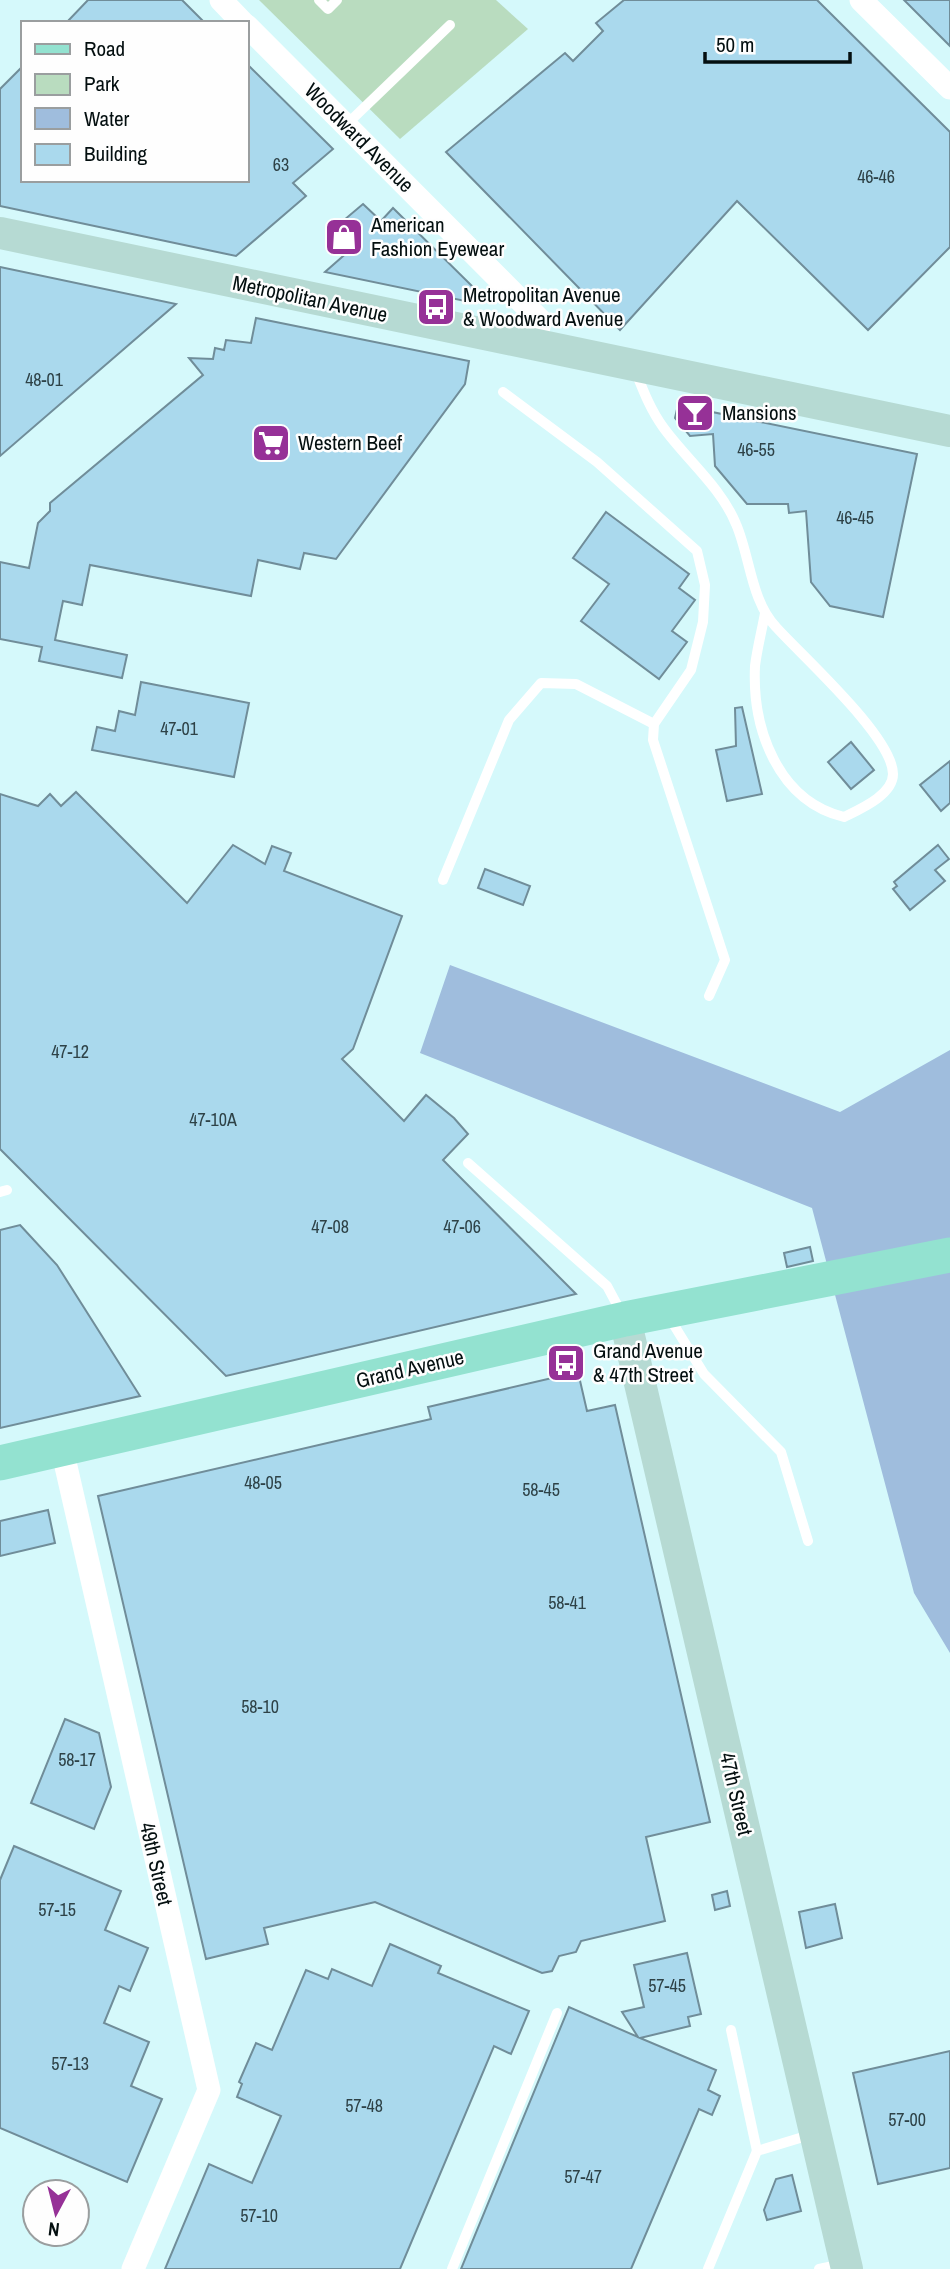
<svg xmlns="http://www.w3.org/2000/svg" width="950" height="2269" viewBox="0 0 950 2269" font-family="'Archivo Narrow',sans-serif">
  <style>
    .green { fill: #b9dcbf }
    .water { fill: #9fbddd }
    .building { fill: #aad9ed; stroke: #708d99; stroke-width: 2 }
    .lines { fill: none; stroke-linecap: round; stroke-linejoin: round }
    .lane { stroke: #fff; stroke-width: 10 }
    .street { stroke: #fff; stroke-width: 23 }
    .secondary { stroke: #b6dad3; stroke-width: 32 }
    .primary { stroke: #93e2d0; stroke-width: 35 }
    .labels { text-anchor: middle; stroke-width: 5; stroke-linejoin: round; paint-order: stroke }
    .number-label { font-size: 18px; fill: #2e4247 }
    .street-label { font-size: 21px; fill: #040f10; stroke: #fefefe }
    .poi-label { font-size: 21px; fill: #040f10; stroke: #fefefe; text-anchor: start }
  </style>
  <rect width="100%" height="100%" fill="#d5f9fb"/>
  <path class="green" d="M259 0H496L528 29 400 139Z"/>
  <path class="water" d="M450 965 840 1112 950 1050V1653L914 1593 812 1208 420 1053Z"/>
  <g class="building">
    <path d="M88 0H182L205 23H66Z"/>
    <path d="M624 0H817L950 132V247L868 330 737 201 620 330 446 152 565 53 573 61 603 31 596 23Z"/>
    <path d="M904 0H950V46Z"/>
    <path d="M247 64 333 149 293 183 306 196 236 256 0 206V89L23 66V180H247Z"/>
    <path d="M363 204 381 221 393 208 476 290 465 301 325 272 350 250 331 231Z"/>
    <path d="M0 267 176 304 0 456Z"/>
    <path d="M256 318 469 361 465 384 336 559 304 553 300 569 258 560 251 596 90 565 82 605 63 601 55 640 127 655 122 678 39 661 42 647 0 639V562L29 568 38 523 50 511V503L203 375 189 358 213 359 215 348 224 350 226 340 251 343Z"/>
    <path d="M678 405 917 454 883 617 830 606 811 582 806 511 789 513 788 504H747L715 466 713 434 690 436 675 418Z"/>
    <path d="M606 512 689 574 679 588 695 600 672 631 687 642 659 679 581 621 609 584 573 558Z"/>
    <path d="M141 682 249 703 234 777 92 750 97 727 115 731 119 711 135 715Z"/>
    <path d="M742 707 762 794 727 801 716 750 736 746 735 708Z"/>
    <path d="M851 742 874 770 851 789 828 762Z"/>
    <path d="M950 761V803L941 811 920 785Z"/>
    <path d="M76 792 187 903 233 845 265 864 272 846 291 853 284 871 402 916 353 1049 342 1059 404 1121 426 1095 454 1118 468 1134 443 1160 576 1294 226 1376 21 1170 0 1149V794L38 806 50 794 61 806Z"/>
    <path d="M938 845 949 859 935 870 945 881 910 910 893 889 897 886 894 882Z"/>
    <path d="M485 869 530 886 523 905 478 888Z"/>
    <path d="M20 1225 57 1265 140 1396 0 1428V1230Z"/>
    <path d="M810 1247 813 1261 787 1267 784 1253Z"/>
    <path d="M578 1372 587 1411 615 1405 710 1822 646 1837 665 1921 581 1941 576 1952 559 1956 552 1971 542 1973 375 1902 264 1928 268 1944 206 1959 98 1496 431 1419 428 1407Z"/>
    <path d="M48 1510 55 1543 0 1556V1521Z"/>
    <path d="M65 1719 99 1733 111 1787 94 1829 31 1803Z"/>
    <path d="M14 1846 121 1891 105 1930 148 1948 130 1991 119 1986 104 2023 149 2042 131 2086 162 2099 127 2182 0 2128V1880Z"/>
    <path d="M727 1891 730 1906 715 1910 712 1895Z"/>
    <path d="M835 1904 842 1938 806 1948 799 1912Z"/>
    <path d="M390 1944 441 1966 438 1973 529 2011 511 2054 494 2046 400 2269H165L209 2164 252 2183 281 2116 237 2097 242 2084 239 2082 256 2043 272 2050 306 1970 328 1979 332 1969 372 1986Z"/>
    <path d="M687 1953 701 2014 688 2017 690 2026 640 2038 716 2070 708 2090 720 2096 712 2115 699 2109 631 2269H461L569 2007 638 2037 622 2012 644 2007 634 1965Z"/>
    <path d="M950 2051V2168L878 2184 853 2073Z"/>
    <path d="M792 2175 801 2211 767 2220 764 2210 776 2179Z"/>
  </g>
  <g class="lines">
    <g class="lane">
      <path d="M319 0 328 9 337 0"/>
      <path d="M346 125 450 25"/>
      <path d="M635 370C643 390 650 409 663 427 686 459 721 487 736 524 750 556 751 601 776 627 802 656 893 737 893 774 893 795 860 809 844 817 778 801 752 729 755 666 757 649 762 630 765 613"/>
      <path d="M503 392 597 462 697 551 705 585 703 622 691 670 654 724 653 740 725 960 709 996"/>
      <path d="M443 880 509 720 541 683 576 684 654 724"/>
      <path d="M468 1163 607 1286 622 1314"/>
      <path d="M0 1192 7 1190"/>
      <path d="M669 1317 704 1374 781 1452 808 1541"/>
      <path d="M731 2030 757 2151"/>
      <path d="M452 2269 557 2013"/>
      <path d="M708 2269 757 2151 813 2134"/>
      <path d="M819 2269 843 2264"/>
    </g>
    <g class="street">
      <path d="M221 0 243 23"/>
      <path d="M861 0 950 88"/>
      <path d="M247 26 540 320 536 346"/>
      <path d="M62 1449 209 2090 133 2269"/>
    </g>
    <g class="secondary">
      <path d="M0 233 950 431"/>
      <path d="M625 1319 847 2269"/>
    </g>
    <path class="primary" d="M0 1463 625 1319 950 1255"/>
  </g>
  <defs>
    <symbol id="shop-square" viewBox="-11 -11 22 22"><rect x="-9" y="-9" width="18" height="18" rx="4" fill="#963197" stroke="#fefefe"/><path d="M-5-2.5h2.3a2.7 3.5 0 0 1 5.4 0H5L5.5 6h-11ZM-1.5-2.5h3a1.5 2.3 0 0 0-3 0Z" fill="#fff"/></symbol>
    <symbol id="bus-square" viewBox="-11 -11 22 22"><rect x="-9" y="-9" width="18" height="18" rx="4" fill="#963197" stroke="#fefefe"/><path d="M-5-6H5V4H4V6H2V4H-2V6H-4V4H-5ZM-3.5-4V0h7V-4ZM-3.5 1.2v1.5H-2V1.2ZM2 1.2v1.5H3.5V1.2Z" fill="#fff"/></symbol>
    <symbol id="bar-square" viewBox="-11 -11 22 22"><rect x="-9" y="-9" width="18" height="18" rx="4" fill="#963197" stroke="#fefefe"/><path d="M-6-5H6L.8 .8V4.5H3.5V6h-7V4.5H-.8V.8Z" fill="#fff"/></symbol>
    <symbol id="supermarket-square" viewBox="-11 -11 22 22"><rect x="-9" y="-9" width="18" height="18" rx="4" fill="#963197" stroke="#fefefe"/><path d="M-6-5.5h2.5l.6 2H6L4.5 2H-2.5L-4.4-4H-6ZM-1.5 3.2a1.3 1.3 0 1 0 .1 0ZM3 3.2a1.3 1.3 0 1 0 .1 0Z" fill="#fff"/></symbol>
  </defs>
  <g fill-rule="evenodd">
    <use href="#shop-square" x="322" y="215" width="44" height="44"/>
    <use href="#bus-square" x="414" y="285" width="44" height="44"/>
    <use href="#bar-square" x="673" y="391" width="44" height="44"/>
    <use href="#supermarket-square" x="249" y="421" width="44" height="44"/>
    <use href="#bus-square" x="544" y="1341" width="44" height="44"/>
  </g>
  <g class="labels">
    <g class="number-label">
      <text x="281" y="171">63</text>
      <text x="876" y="183">46-46</text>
      <text x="44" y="386">48-01</text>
      <text x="756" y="456">46-55</text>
      <text x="855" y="524">46-45</text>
      <text x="179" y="735">47-01</text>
      <text x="70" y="1058">47-12</text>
      <text x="213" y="1126">47-10A</text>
      <text x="330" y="1233">47-08</text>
      <text x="462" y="1233">47-06</text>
      <text x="263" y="1489">48-05</text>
      <text x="541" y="1496">58-45</text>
      <text x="567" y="1609">58-41</text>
      <text x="260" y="1713">58-10</text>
      <text x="77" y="1766">58-17</text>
      <text x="57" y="1916">57-15</text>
      <text x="667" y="1992">57-45</text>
      <text x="70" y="2070">57-13</text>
      <text x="364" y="2112">57-48</text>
      <text x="907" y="2126">57-00</text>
      <text x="583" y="2183">57-47</text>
      <text x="259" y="2222">57-10</text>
    </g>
    <g class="street-label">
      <text transform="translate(359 138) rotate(45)" y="7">Woodward Avenue</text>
      <text transform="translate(310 299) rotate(12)" y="7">Metropolitan Avenue</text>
      <text transform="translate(410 1369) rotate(-13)" y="7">Grand Avenue</text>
      <text transform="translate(736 1794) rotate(77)" y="7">47th Street</text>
      <text transform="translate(156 1864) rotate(77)" y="7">49th Street</text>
    </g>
    <g class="poi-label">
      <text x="371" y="232">American<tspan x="371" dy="24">Fashion Eyewear</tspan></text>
      <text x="463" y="302">Metropolitan Avenue<tspan x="463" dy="24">&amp; Woodward Avenue</tspan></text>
      <text x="722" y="420">Mansions</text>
      <text x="298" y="450">Western Beef</text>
      <text x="593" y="1358">Grand Avenue<tspan x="593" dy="24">&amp; 47th Street</tspan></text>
    </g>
  </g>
  <rect x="21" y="21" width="228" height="161" fill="#fefefe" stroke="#9a9e9f" stroke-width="2"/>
  <rect x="35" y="44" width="35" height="10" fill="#93e2d0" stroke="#9a9e9f" stroke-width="2"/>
  <text x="84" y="56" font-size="21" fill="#040f10">Road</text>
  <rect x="35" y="74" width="35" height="21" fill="#b9dcbf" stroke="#9a9e9f" stroke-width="2"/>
  <text x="84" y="91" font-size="21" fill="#040f10">Park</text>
  <rect x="35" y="108" width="35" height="21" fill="#9fbddd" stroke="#9a9e9f" stroke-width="2"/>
  <text x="84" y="126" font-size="21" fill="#040f10">Water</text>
  <rect x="35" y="144" width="35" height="21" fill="#aad9ed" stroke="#9a9e9f" stroke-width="2"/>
  <text x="84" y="161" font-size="21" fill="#040f10">Building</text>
  <g transform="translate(56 2213) rotate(187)"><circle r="33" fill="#fefefe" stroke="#9a9e9f" stroke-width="2"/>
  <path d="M0-5L12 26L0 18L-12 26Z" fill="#963197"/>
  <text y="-10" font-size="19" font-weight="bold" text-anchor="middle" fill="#040f10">N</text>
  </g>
  <path d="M705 52v10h145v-10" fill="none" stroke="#040f10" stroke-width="3.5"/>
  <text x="716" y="52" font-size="21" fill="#040f10" stroke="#fefefe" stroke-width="5" paint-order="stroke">50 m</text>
</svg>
